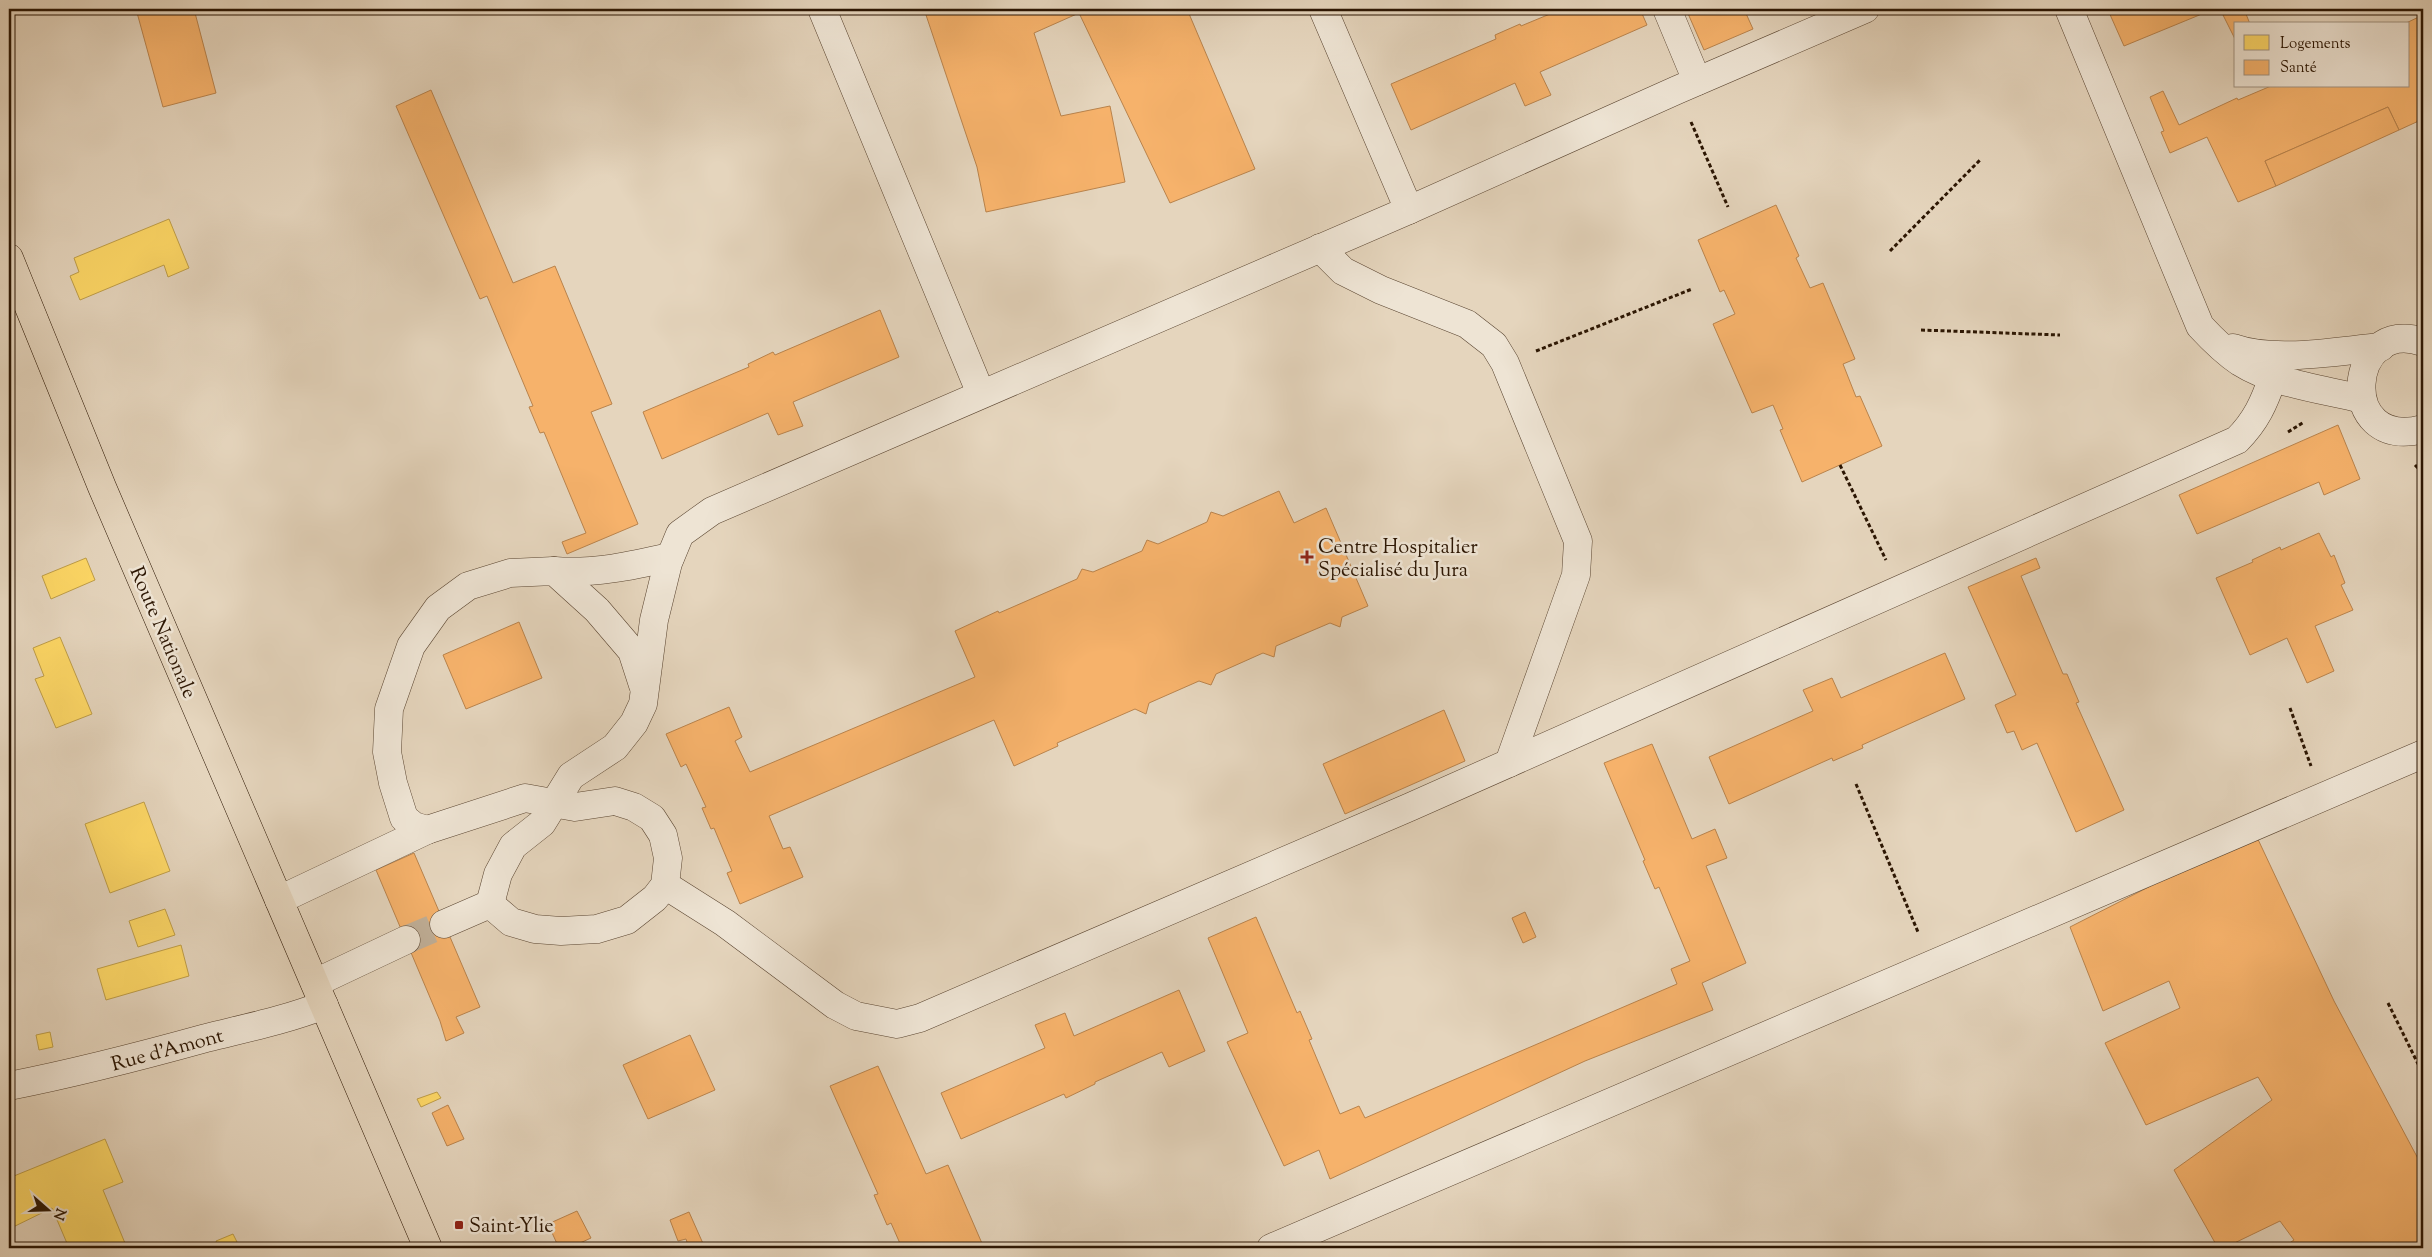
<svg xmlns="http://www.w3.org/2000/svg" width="2432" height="1257" viewBox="0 0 2432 1257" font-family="'Sorts Mill Goudy',serif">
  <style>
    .homes { fill: #ffd966; stroke: #bf9e48 }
    .health { fill: #f6b26b; stroke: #b9834c }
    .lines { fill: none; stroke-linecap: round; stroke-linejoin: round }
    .minor-tunnel { stroke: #c0af98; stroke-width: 28; stroke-dasharray: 28 14; stroke-linecap: butt }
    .minor-casing { stroke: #5a4531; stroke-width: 29 }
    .major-casing { stroke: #2b1502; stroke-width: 29 }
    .path { stroke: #2b1502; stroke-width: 3; stroke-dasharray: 4 2.5; stroke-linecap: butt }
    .minor { stroke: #eee4d4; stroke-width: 28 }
    .major { stroke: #e5d5bd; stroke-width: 28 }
    .poi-dot { fill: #8f2418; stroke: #eee4d4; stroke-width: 2 }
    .labels { text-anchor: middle; stroke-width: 5; stroke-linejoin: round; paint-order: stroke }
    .poi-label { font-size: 20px; fill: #2b1502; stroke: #eee4d4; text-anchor: start }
    .street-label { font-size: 20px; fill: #2b1502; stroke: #eee4d4 }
  </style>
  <rect width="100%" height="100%" fill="#e5d5bd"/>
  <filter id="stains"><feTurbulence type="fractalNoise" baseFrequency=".004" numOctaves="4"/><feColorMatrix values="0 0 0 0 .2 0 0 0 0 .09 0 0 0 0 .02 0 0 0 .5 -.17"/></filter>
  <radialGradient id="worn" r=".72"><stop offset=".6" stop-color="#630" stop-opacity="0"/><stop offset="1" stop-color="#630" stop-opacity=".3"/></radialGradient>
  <g class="homes">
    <path d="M169 219 189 268 168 277 164 265 80 300 70 276 79 272 74 258Z"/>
    <path d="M86 558 95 580 51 599 42 576Z"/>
    <path d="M60 637 92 714 56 728 35 679 44 676 33 648Z"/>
    <path d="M144 802 170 871 110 893 85 824Z"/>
    <path d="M165 909 175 935 138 947 129 921Z"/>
    <path d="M181 945 189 976 106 1000 97 969Z"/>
    <path d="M50 1032 53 1047 39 1050 36 1035Z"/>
    <path d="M437 1092 441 1098 421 1107 417 1099Z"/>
    <path d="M105 1139 123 1182 103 1190 127 1248H69L52 1208 9 1229V1178Z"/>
    <path d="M233 1234 240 1248H219L216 1241Z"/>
  </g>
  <g class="health">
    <path d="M136 9H194L216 93 163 107Z"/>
    <path d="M924 9H1187L1255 169 1170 203 1079 13 1034 33 1061 116 1110 106 1125 182 986 212 977 167Z"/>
    <path d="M1562 9H1640L1647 25 1540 72 1551 95 1525 106 1515 83 1411 130 1391 84 1496 39 1495 35 1520 24 1521 26Z"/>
    <path d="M1686 9H1744L1753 29 1704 50Z"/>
    <path d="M2111 9H2214L2124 46 2108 10Z"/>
    <path d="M2220 9H2244L2250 24H2236V41Z"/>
    <path d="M2423 15V119L2399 130 2388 107 2265 161 2276 186 2238 202 2207 137 2170 153 2161 132 2164 131 2150 97 2163 91 2179 125 2237 98 2238 100 2271 86H2408V24H2404Z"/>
    <path d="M431 90 513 283 555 266 612 404 591 412 638 524 567 554 562 542 586 533 544 432 540 433 529 407 533 406 487 296 480 299 396 106Z"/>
    <path d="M2388 107 2399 130 2276 186 2265 161Z"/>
    <path d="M1776 205 1799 256 1796 258 1810 288 1823 283 1855 359 1843 364 1856 397 1860 396 1882 446 1802 482 1780 430 1783 429 1773 405 1752 413 1713 324 1735 314 1724 290 1720 292 1698 240Z"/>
    <path d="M880 310 899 357 793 402 803 426 778 435 768 413 662 459 643 412 749 367 748 364 773 352 775 355Z"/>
    <path d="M2338 425 2360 479 2324 495 2319 482 2197 534 2179 495Z"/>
    <path d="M1279 491 1294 523 1326 508 1368 606 1342 617 1340 627 1330 623 1276 646 1274 657 1263 653 1216 674 1211 685 1199 681 1149 703 1146 714 1135 709 1057 743 1058 746 1014 766 994 720 769 816 783 849 790 847 803 877 740 904 727 873 732 871 714 828 711 829 702 808 706 807 686 764 681 767 666 734 729 707 742 737 735 741 750 772 975 677 955 631 998 611 999 613 1077 579 1082 569 1093 572 1142 551 1147 540 1158 544 1207 522 1211 512 1223 516Z"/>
    <path d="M2319 533 2331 557 2334 555 2345 583 2341 585 2353 610 2315 626 2334 671 2307 683 2287 638 2250 655 2216 578 2253 562 2252 560 2280 547 2281 550Z"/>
    <path d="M2036 558 2040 568 2021 576 2063 674H2067L2079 702 2076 703 2124 810 2076 832 2037 743 2022 750 2014 731 2007 733 1995 705 2016 695 1968 587Z"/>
    <path d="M519 622 542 678 466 709 443 655Z"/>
    <path d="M1945 653 1965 699 1862 745 1863 748 1833 761 1832 758 1729 804 1709 757 1813 711 1803 690 1832 678 1841 698Z"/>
    <path d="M1444 710 1465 761 1345 814 1323 764Z"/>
    <path d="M1652 744 1692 839 1715 829 1727 858 1706 866 1746 963 1702 983 1713 1010 1585 1061 1330 1179 1319 1150 1284 1166 1227 1042 1248 1033 1208 938 1256 917 1297 1013 1300 1011 1312 1039 1309 1040 1340 1114 1359 1106 1365 1118 1677 984 1671 969 1690 961 1659 887 1655 889 1643 861 1645 860 1604 763Z"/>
    <path d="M2255 833 2334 1001 2423 1168V1248H2282L2294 1240 2280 1221 2224 1248H2218L2174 1170 2272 1100 2258 1077 2146 1125 2105 1043 2180 1008 2169 981 2103 1011 2070 927Z"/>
    <path d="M414 853 480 1007 456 1017 464 1033 446 1041 440 1021 376 870Z"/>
    <path d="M1525 912 1536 937 1523 943 1512 918Z"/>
    <path d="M1179 990 1205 1051 1169 1067 1162 1052 1095 1082V1084L1066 1098 1064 1094 961 1139 941 1093 1045 1048 1035 1025 1065 1013 1074 1036Z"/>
    <path d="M690 1035 715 1090 648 1119 623 1065Z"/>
    <path d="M878 1066 926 1174 948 1165 984 1248H902L891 1223 887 1225 874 1195 878 1194 830 1086Z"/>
    <path d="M448 1105 464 1139 447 1146 432 1113Z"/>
    <path d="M577 1211 591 1238 569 1248H559L548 1224Z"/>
    <path d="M689 1212 705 1248H689L686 1239 678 1241 670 1220Z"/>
  </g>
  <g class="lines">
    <path class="minor-tunnel" d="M406 940 444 924"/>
    <defs>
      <g id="minor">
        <path d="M822 9 981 394"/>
        <path d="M1323 9 1409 210"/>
        <path d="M1667 9 1697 81"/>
        <path d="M2069 9 2200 326C2212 339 2225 352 2240 362 2275 384 2322 389 2362 399"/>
        <path d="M1320 248 1343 271 1381 290 1467 324 1494 345 1505 363 1578 541 1576 575 1509 763"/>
        <path d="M2423 342C2347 315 2335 452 2423 429"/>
        <path d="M2233 348C2275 363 2336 351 2381 347"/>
        <path d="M554 571C594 574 631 566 670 557"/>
        <path d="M665 885 725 923 835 1005 856 1016 897 1024 920 1018 1410 807 2237 440C2256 421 2264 403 2273 377"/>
        <path d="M279 900 427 830"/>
        <path d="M490 904 498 874 513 846 542 823 571 776 615 747 634 723 643 704 654 620 668 563 680 534 712 511 1409 210 1677 90 1865 9"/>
        <path d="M490 904 511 922 535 929 561 931 597 929 627 920 655 898 665 885 668 858 663 835 652 818 634 807 615 801 575 807 525 798 427 830 414 826 404 818 393 783 387 752 389 709 411 646 438 608 468 586 510 573 554 571 597 610 632 651 643 685"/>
        <path d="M444 924 490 904"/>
        <path d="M315 983 406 940"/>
        <path d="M9 1086C75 1073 141 1056 206 1038 246 1028 286 1020 324 1005"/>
        <path d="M1271 1248 2423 754"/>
      </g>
      <path id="major" d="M9 258 102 487 428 1248"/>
    </defs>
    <use href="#minor" class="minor-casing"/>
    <use href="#major" class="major-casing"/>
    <g class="path">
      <path d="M1691 122 1728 207"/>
      <path d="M1890 251 1980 160"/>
      <path d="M1921 330 2060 335"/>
      <path d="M1536 351 1692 289"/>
      <path d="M2288 432 2304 422"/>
      <path d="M1840 465 1886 560"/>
      <path d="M2415 465 2423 473"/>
      <path d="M2290 708 2311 766"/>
      <path d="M1856 784 1918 932"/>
      <path d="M2388 1003 2423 1074"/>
    </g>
    <use href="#minor" class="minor"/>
    <use href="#major" class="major"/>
  </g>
  <g class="poi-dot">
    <path d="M1304.5 549.5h5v5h5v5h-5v5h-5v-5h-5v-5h5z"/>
    <rect x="454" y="1220" width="10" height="10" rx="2.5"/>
  </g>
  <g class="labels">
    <g class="poi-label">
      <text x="1318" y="553">Centre Hospitalier<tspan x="1318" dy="23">Spécialisé du Jura</tspan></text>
      <text x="469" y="1232">Saint-Ylie</text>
    </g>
    <g class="street-label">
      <text transform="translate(164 632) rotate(67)" y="7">Route Nationale</text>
      <text transform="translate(167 1049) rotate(-15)" y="7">Rue d'Amont</text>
    </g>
  </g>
  <rect width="2432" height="1257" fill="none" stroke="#e5d5bd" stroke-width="30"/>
  <rect x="10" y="10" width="2412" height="1237" fill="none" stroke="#2b1502" stroke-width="2.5"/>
  <rect x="15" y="15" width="2402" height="1227" fill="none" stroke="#2b1502"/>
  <rect x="2234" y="22" width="175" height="65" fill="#eee4d4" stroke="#a09180"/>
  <rect x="2244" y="35" width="25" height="15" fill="#ffd966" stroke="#a09180"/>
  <text x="2280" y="48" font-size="15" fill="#2b1502">Logements</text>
  <rect x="2244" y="60" width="25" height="15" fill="#f6b26b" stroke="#a09180"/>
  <text x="2280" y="72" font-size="15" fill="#2b1502">Santé</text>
  <g transform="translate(48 1210) rotate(110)" stroke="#eee4d4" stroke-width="4" paint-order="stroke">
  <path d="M0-4L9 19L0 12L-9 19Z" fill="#2b1502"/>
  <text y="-8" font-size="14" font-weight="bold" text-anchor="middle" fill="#2b1502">N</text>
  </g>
  <rect width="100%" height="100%" filter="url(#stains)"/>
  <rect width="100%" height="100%" fill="url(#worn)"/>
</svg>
